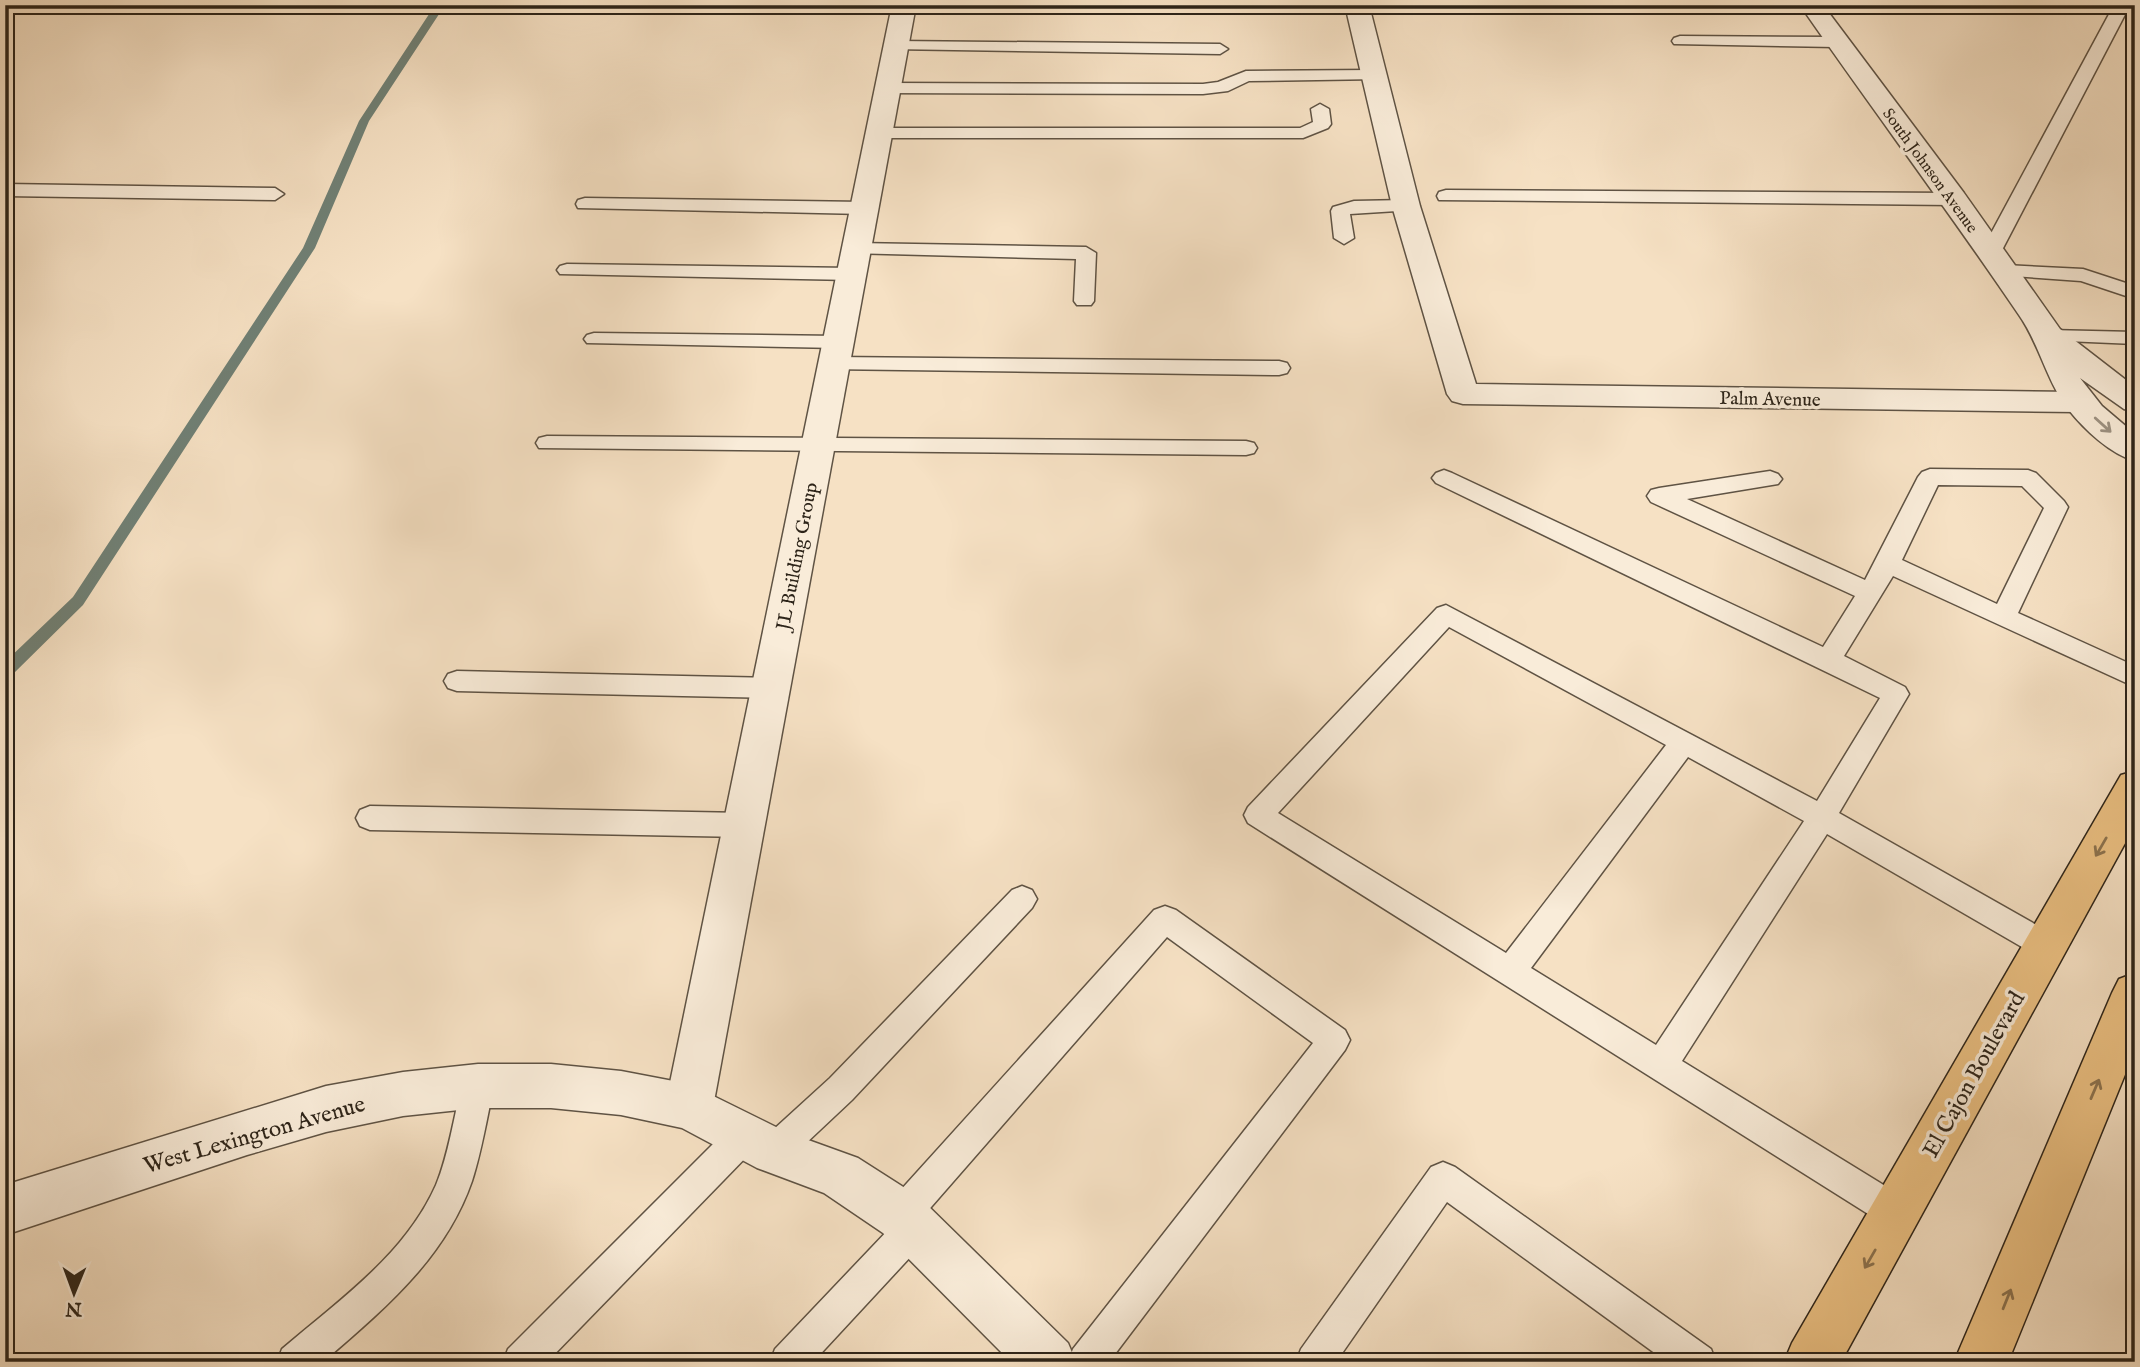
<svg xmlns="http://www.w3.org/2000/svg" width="2140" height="1367" viewBox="0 0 2140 1367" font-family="'IM FELL English',serif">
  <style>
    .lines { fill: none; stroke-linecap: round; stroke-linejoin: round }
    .stream { fill: #708075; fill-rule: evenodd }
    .service-casing { stroke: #5f5344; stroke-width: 3 }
    .minor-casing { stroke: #5f5344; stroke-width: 3 }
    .tertiary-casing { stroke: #5f5344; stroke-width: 3 }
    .primary-casing { stroke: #2d2419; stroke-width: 3 }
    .service { fill: #f9ecd9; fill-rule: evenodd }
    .minor { fill: #f9ecd9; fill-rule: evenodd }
    .tertiary { fill: #f9ecd9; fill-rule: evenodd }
    .primary { fill: #ebc082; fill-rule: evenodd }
    .oneway { stroke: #9d9283 }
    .oneway2 { stroke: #8c724e }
    .labels { text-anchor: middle; stroke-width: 7; stroke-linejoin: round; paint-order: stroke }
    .far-street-label { font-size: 16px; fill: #2d2419; stroke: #f9ecd9 }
    .street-label { font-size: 19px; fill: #2d2419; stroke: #f9ecd9 }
    .near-street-label { font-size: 23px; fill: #2d2419; stroke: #f9ecd9 }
  </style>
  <rect width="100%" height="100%" fill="#f6e1c4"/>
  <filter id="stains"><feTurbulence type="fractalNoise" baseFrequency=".00286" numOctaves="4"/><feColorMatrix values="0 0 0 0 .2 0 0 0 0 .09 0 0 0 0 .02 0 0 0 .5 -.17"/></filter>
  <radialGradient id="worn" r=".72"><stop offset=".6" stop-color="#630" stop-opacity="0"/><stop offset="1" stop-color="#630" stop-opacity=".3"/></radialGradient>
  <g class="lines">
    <path class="stream" d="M435 5H445L369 121 315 248 83 605 11 676 5 678V662L73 597 303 248 359 121Z"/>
    <defs>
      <g id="service">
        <path d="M2114 5H2130L2001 252 1991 258 1984 256 1981 252Z"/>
        <path d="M1680 36 1836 37 1844 42 1836 47 1674 44 1672 41 1674 38Z"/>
        <path d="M896 41 1220 44 1228 49 1220 54 890 49 888 46 890 43Z"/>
        <path d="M1374 70 1382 75 1380 79 1249 81 1228 91 1203 94 887 93 878 88 887 83 1203 84 1218 82 1246 71Z"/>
        <path d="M1320 104 1329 109 1331 124 1328 128 1303 138H879L870 133 879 128H1300L1313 122 1311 109Z"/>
        <path d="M5 184 275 188 284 194 275 200 5 196Z"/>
        <path d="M1446 190 1954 193 1963 199 1954 205 1439 200 1437 196 1439 192Z"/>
        <path d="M585 198 864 202 873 208 864 214 578 208 576 204 578 200Z"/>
        <path d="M1406 200 1413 202 1415 206 1413 210 1350 214 1354 238 1344 244 1334 238 1331 211 1333 207 1354 201Z"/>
        <path d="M856 243 1086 247 1096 253 1094 301 1091 305H1077L1074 301 1076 259 849 253 846 249 849 245Z"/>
        <path d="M567 264 852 268 859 270 862 274 859 278 852 280 560 274 557 270 560 266Z"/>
        <path d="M2005 265 2083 269 2135 286V299L2081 281 1998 275 1995 271 1998 267Z"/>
        <path d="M2049 330 2135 332V344L2042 340 2039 336 2042 332Z"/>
        <path d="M594 333 838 336 845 338 848 342 845 346 838 348 587 343 584 339 587 335Z"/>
        <path d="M834 357 1279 361 1287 363 1290 368 1287 373 1279 375 826 369 823 364 826 359Z"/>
        <path d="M547 436 1246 441 1254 443 1257 448 1254 453 1246 455 539 448 536 443 539 438Z"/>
        <path d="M1930 469 2028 470 2036 473 2064 501 2068 507 2018 613 2135 666V687L1893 576 1844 656 1905 687 1909 694 1839 813 2056 936 2060 945 2056 954 2045 958 2034 954 1827 834 1682 1061 1908 1200 1913 1212 1908 1224 1896 1229 1884 1224 1248 823 1244 815 1248 807 1437 608 1446 605 1817 801 1880 698 1436 483 1432 478 1436 473 1444 470 1452 473 1823 647 1855 596 1651 502 1647 496 1651 490 1659 488 1770 471 1778 474 1782 479 1778 484 1687 499 1865 580 1918 477 1922 472ZM1938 485 2022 486 2044 508 1997 604 1902 560ZM1449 627 1666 745 1506 953 1278 813ZM1688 757 1804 821 1656 1045 1531 968Z"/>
        <path d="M457 671 771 678 780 681 784 688 780 695 771 698 457 691 448 688 444 681 448 674Z"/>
        <path d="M370 806 744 813 754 817 758 825 754 833 744 837 370 830 360 826 356 818 360 810Z"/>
        <path d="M1022 886 1032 890 1037 899 1032 908 852 1100 786 1162 774 1167 762 1162 757 1151 762 1140 830 1078 1012 890Z"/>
        <path d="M1165 906 1176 910 1345 1030 1350 1040 1345 1050 1109 1362H1068L1073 1349 1313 1043 1167 937 925 1214 932 1227 927 1239 813 1362H770L775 1349 890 1228 884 1215 889 1203 1154 910Z"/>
        <path d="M478 1071 489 1075 494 1086C487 1117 482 1150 472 1181 445 1259 384 1309 323 1362H277L282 1349C338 1301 405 1255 436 1185 449 1154 453 1119 462 1086L467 1075Z"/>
        <path d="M744 1120 756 1125 761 1136 756 1147 547 1362H503L508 1349 732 1125Z"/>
        <path d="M1443 1162 1455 1167 1711 1349 1716 1362H1667L1447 1202 1336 1362H1296L1301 1349 1431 1167Z"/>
      </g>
      <g id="minor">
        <path d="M892 5H916L713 1107 706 1123 689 1130 672 1123 665 1107Z"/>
        <path d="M1345 5H1369L1420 206 1476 384 2077 392 2088 395 2093 402 2088 409 2077 412 1463 404 1452 401 1447 394 1392 206Z"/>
      </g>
      <g id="tertiary">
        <path d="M1800 5H1823L1964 193 2060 329 2135 387V412L2124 409 2080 378 2102 406 2135 434V461C2110 454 2084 429 2068 409 2046 380 2040 345 2019 315 1948 210 1872 109 1800 5Z"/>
        <path d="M478 1064H551L621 1071 689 1084 786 1132 858 1158 919 1197 1068 1343 1076 1362H1011L883 1233 824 1193 757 1168 682 1128 621 1115 551 1108H478L403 1116 326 1132 247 1155 5 1235V1185L326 1086 403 1072Z"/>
      </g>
      <g id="primary">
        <path d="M2135 771V825L1841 1362H1784L1792 1343 2121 775Z"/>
        <path d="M2135 973V1050L2008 1362H1954L2112 993 2119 979Z"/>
      </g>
    </defs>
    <use href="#service" class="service-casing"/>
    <use href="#minor" class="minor-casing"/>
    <use href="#tertiary" class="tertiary-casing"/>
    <use href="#primary" class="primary-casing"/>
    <use href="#service" class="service"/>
    <use href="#minor" class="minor"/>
    <use href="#tertiary" class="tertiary"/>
    <use href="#primary" class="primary"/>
  </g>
  <defs><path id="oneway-shaft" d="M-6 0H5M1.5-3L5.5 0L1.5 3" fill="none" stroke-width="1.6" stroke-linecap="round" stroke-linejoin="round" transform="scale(1.75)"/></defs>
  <use class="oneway" href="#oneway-shaft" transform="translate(2103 425) rotate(42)"/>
  <g class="oneway2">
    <use href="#oneway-shaft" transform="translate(2101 847) rotate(120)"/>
    <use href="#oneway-shaft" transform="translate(2095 1089) rotate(-67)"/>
    <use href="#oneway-shaft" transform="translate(1870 1259) rotate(120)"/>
    <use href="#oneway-shaft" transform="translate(2007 1299) rotate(-68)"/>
  </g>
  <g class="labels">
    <g class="far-street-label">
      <text transform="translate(1931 170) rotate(54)" y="6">South Johnson Avenue</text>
    </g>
    <g class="street-label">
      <text transform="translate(1770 398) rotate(1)" y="7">Palm Avenue</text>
      <text transform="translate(796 556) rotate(-79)" y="7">JL Building Group</text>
    </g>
    <g class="near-street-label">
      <text transform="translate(1973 1074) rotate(-61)" y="8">El Cajon Boulevard</text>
      <text transform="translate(254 1134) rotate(-16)" y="8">West Lexington Avenue</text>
    </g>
  </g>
  <rect width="2140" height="1367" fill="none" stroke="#f6e1c4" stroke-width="28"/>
  <rect x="7" y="7" width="2126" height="1353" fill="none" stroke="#2d2419" stroke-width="3.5"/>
  <rect x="14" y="14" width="2112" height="1339" fill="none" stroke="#2d2419" stroke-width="2"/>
  <g transform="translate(74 1293) rotate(181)" stroke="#f9ecd9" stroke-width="5" paint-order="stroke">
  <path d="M0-5L12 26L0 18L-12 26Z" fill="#2d2419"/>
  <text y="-10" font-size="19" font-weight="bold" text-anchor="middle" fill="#2d2419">N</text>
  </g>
  <rect width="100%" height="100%" filter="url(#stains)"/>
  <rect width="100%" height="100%" fill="url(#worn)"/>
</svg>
